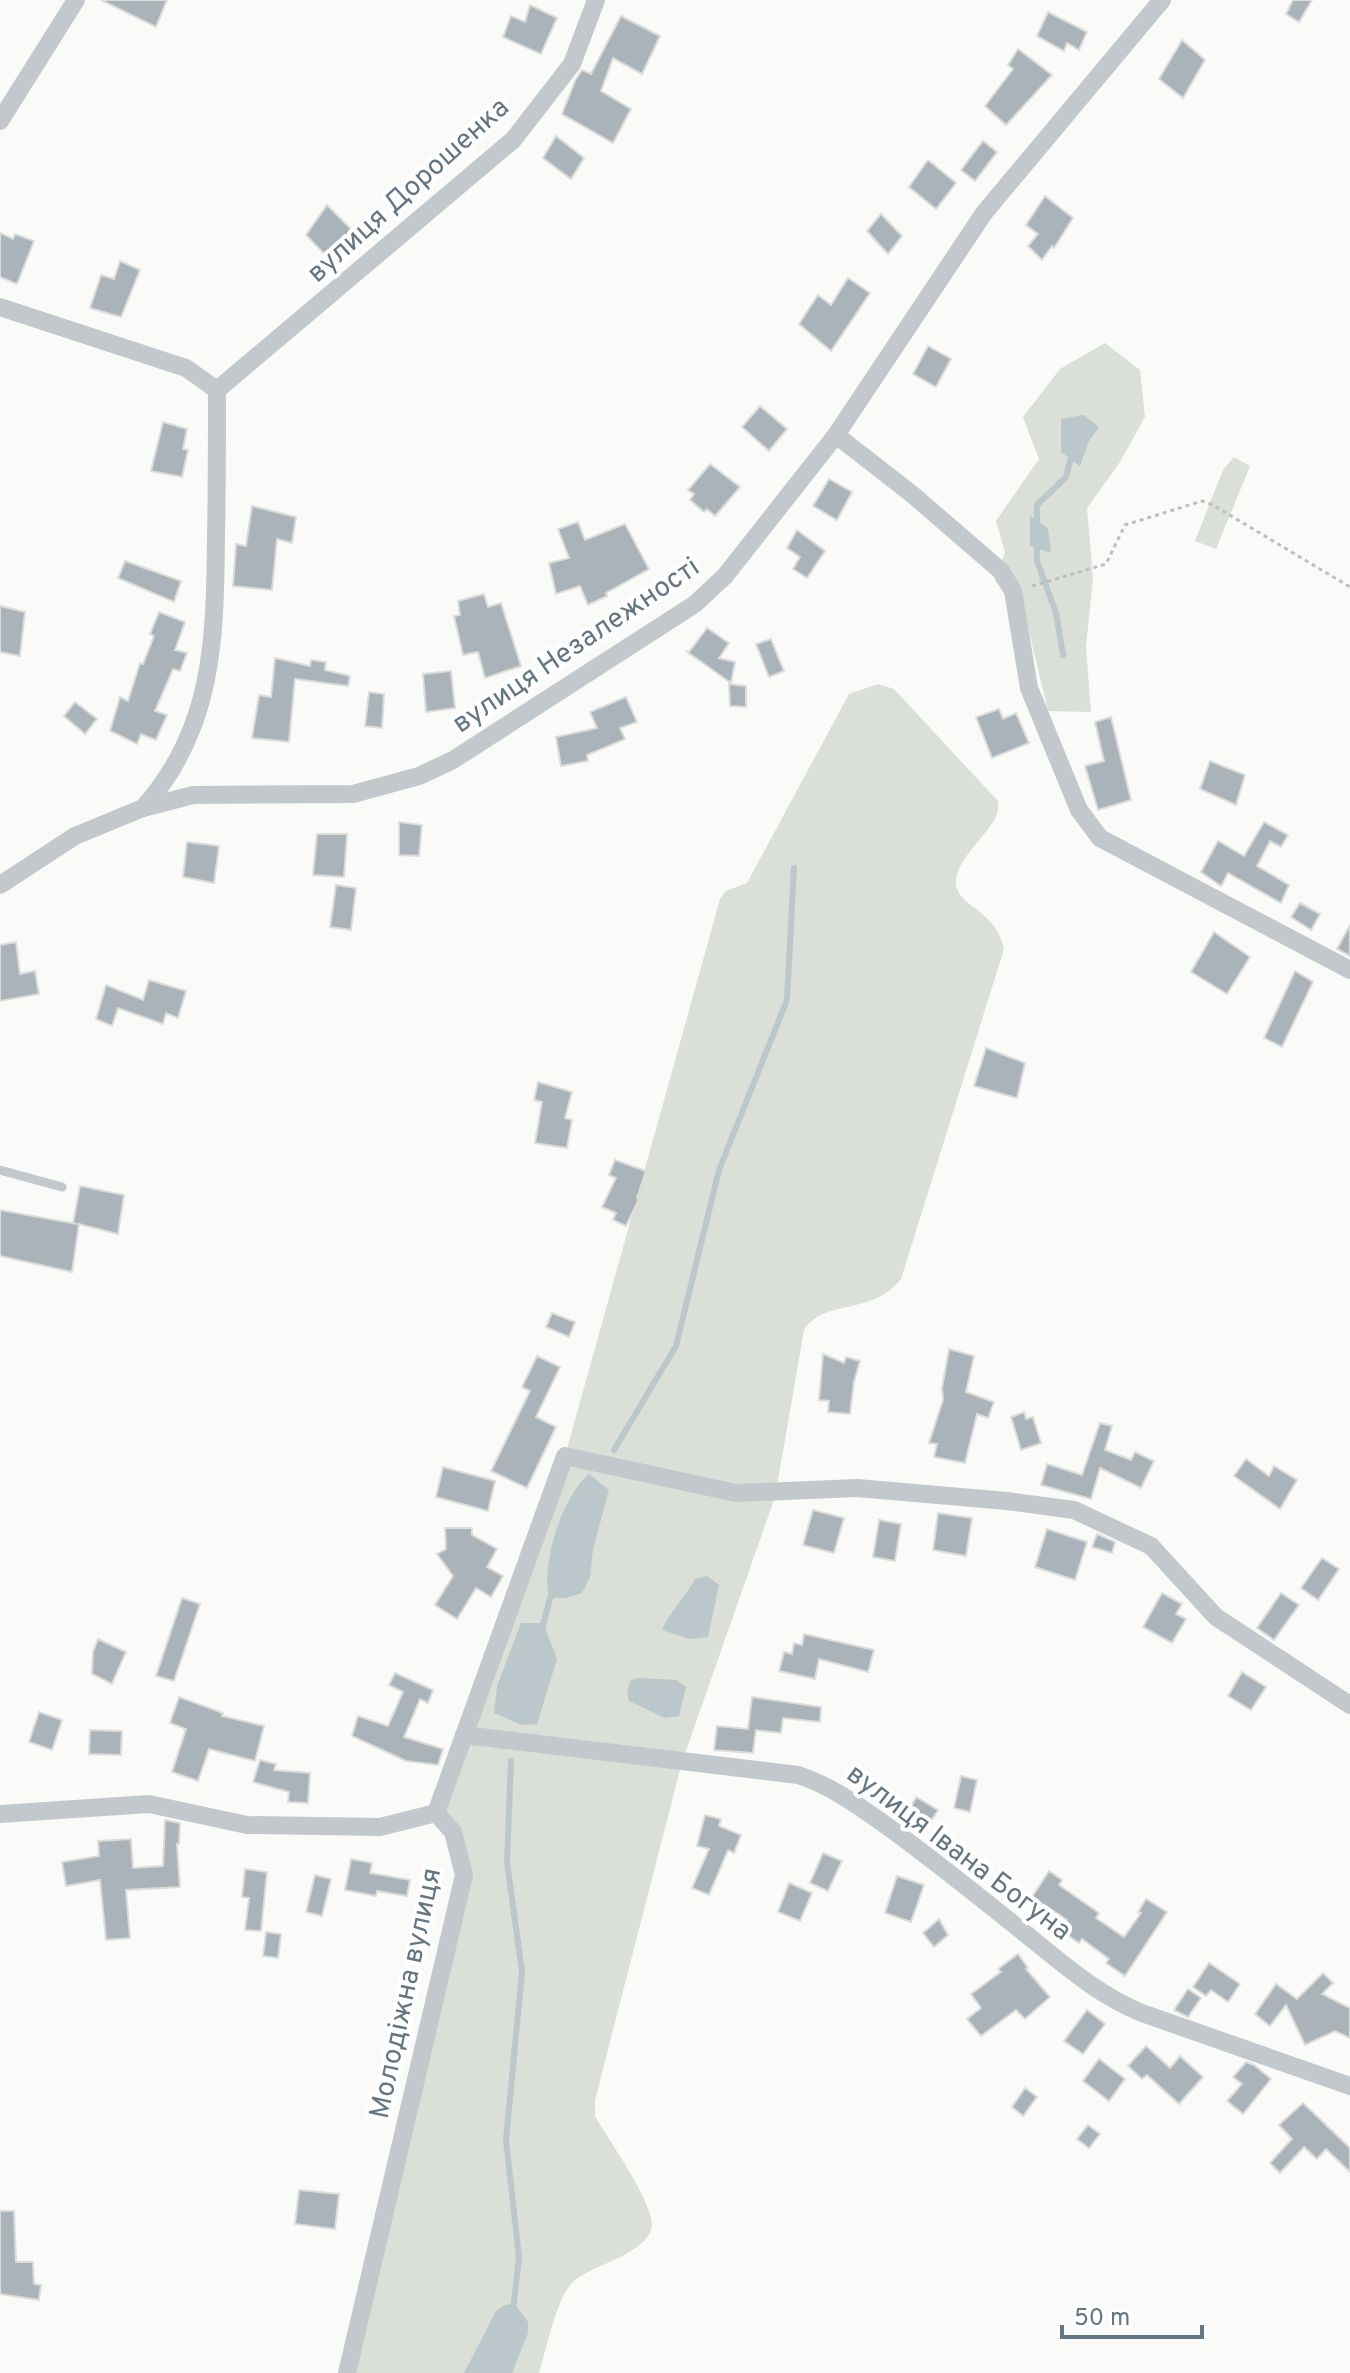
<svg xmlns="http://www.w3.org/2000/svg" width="1350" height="2373" viewBox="0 0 1350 2373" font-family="Overpass,sans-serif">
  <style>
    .green { fill: #dadfd7 }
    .water { fill: #bbc7cb }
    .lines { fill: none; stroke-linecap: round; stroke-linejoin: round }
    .stream { stroke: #bbc7cb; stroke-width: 6 }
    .building { fill: #aab3b9; stroke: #dcdcda; stroke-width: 2 }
    .path { stroke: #bbbfc2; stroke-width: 3; stroke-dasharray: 4 4; stroke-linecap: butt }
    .service { stroke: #c3c8cc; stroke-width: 9 }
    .minor { stroke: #c3c8cc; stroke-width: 18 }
    .labels { text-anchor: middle; stroke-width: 8; stroke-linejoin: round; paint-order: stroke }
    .street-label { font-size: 28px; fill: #657683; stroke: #fff }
  </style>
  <rect width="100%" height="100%" fill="#fafaf8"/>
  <g class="green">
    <path d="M1105 343 1140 370 1145 417 1120 462 1087 508 1093 578 1086 647 1091 712 1048 711 1025 615 995 581 1005 552 996 521 1039 459 1023 417 1060 369Z"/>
    <path d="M1234 457 1250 466 1216 549 1195 541 1223 470Z"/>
    <path d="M878 684 894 689 998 801C998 805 998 810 997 814 989 835 953 861 956 885 959 907 997 911 1004 949L901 1279C873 1316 824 1298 804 1330L775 1497 682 1762 595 2100V2116C608 2139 653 2202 652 2225 650 2253 592 2265 574 2281 557 2295 546 2351 539 2373H347L464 1875 436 1813 565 1456 720 899 726 891 747 883 849 694Z"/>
  </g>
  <g class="water">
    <path d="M1084 415 1099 427 1089 441 1080 466 1061 452V419Z"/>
    <path d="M1030 516 1048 528 1051 553 1030 546Z"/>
    <path d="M589 1474 609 1490 593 1549 590 1577 582 1593 566 1598H549C541 1564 562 1496 589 1474Z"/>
    <path d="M707 1576 719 1585 708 1637 690 1639 662 1630C670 1611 685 1598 695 1579Z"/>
    <path d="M521 1623H543L557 1659 537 1724 522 1725 494 1713 497 1686Z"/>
    <path d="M637 1678 676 1680 686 1687 679 1716 665 1718 629 1701 627 1693 630 1681Z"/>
    <path d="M515 2304 528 2322V2333L512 2373H464L496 2311 505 2305Z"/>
  </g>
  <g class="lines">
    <g class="stream">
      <path d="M1037 526V505L1066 477 1072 454"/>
      <path d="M1037 541V561L1056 613 1063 655"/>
      <path d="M614 1450 676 1346 719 1170 787 1000 794 868"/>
      <path d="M542 1630 552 1590"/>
      <path d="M511 1761 507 1862 522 1972 506 2140 519 2257 513 2310"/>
    </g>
  </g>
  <g class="building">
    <path d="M101 0H167L156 27Z"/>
    <path d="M1293 0H1312L1299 22 1286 14Z"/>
    <path d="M530 5 557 18 541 54 503 37 511 16 525 22Z"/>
    <path d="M1048 12 1087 32 1079 50 1067 43 1064 51 1037 36Z"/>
    <path d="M621 16 660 36 642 74 613 58 601 91 631 109 613 143 562 114 576 79 582 70 591 74Z"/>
    <path d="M1182 40 1205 60 1183 98 1159 79Z"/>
    <path d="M1018 49 1052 75 1006 125 985 106 1013 69 1008 65Z"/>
    <path d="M556 136 584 158 571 179 543 158Z"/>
    <path d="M983 141 997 152 975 181 961 170Z"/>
    <path d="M928 160 956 183 936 209 909 187Z"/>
    <path d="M1045 196 1073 218 1054 248 1052 246 1042 260 1028 246 1038 234 1026 225Z"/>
    <path d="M327 205 360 238 336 266 306 235Z"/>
    <path d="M881 214 902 236 888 254 867 231Z"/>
    <path d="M0 233 13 239 15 234 34 241 17 284 0 277Z"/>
    <path d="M120 261 140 270 121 317 90 308 101 275 114 279Z"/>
    <path d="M848 278 870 293 831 351 799 324 818 295 831 305Z"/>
    <path d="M928 346 951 359 936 387 913 374Z"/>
    <path d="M760 406 787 429 769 451 742 427Z"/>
    <path d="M163 422 187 429 183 449 188 450 182 477 151 471Z"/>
    <path d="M710 464 740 487 715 516 707 509 704 512 690 500 694 494 688 490Z"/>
    <path d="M829 479 852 492 837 520 813 506Z"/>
    <path d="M252 506 296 517 292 543 277 539 272 590 233 586 236 544 246 546Z"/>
    <path d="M578 522 585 540 625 524 649 569 606 593 607 596 588 605 580 586 556 594 549 563 569 558 558 529Z"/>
    <path d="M797 530 825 551 807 578 793 569 800 557 787 548Z"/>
    <path d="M125 561 181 581 174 602 118 578Z"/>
    <path d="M484 594 488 607 501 603 521 666 485 678 478 652 463 655 454 616 460 615 458 601Z"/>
    <path d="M0 606 25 612 20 656 0 652Z"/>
    <path d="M159 612 185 622 175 650 187 653 180 671 173 669 155 711 167 715 156 740 141 734 137 744 110 731 120 697 128 701 140 663 143 664 154 636 150 634Z"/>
    <path d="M707 628 729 643 719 658 735 662 731 683 686 651 689 652Z"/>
    <path d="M771 639 784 671 769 677 756 644Z"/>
    <path d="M275 658 310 666 311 660 326 662 325 670 350 676 348 686 295 679 289 742 252 738 259 695 271 697Z"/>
    <path d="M451 671 455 708 426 712 423 674Z"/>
    <path d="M729 684 746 686V707L730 706Z"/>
    <path d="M369 692 384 694 382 728 365 726Z"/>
    <path d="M626 697 637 722 620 728 625 739 587 755 588 761 561 766 556 737 597 728 590 712Z"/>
    <path d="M75 702 97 719 85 734 64 716Z"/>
    <path d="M999 709 1003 719 1016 713 1029 743 992 758 976 717Z"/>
    <path d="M1111 717 1131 800 1098 810 1085 766 1104 761 1095 722Z"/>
    <path d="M1210 761 1245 775 1236 805 1200 789Z"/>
    <path d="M399 822 422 825 419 856 399 855Z"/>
    <path d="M1264 822 1288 835 1281 847 1270 841 1257 866 1289 885 1281 903 1228 873 1221 886 1201 872 1218 841 1244 856Z"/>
    <path d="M317 834H347L344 877 313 875Z"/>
    <path d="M187 842 219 846 214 883 183 877Z"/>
    <path d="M336 885 356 888 351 930 330 927Z"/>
    <path d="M1300 903 1320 914 1311 930 1291 917Z"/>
    <path d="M1350 925V956L1337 949Z"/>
    <path d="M1214 932 1250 957 1227 994 1191 972Z"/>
    <path d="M16 942 20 974 35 971 39 994 0 1001V945Z"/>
    <path d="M1295 971 1313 982 1282 1047 1264 1038Z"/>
    <path d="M149 980 186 991 178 1018 166 1013 163 1024 118 1008 112 1026 96 1019 106 985 143 1000Z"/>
    <path d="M986 1048 1025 1063 1017 1098 974 1086Z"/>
    <path d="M538 1082 572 1092 565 1118 572 1120 567 1148 535 1143 542 1102 534 1100Z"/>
    <path d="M615 1160 646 1171 637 1198 639 1199 626 1226 613 1220 616 1213 602 1207 616 1178 609 1175Z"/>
    <path d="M80 1186 124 1195 118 1234 79 1224 72 1272 0 1256V1210L77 1224 73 1223Z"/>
    <path d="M552 1313 575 1322 569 1337 546 1327Z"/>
    <path d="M949 1349 974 1356 966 1392 994 1402 988 1418 977 1414 965 1463 934 1457 937 1444 929 1443 943 1400 942 1388Z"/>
    <path d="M823 1354 844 1363 846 1357 860 1361 854 1382 850 1414 828 1412 829 1401 819 1400Z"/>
    <path d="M537 1356 560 1367 536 1417 556 1427 527 1488 491 1471 530 1391 522 1387Z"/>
    <path d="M1024 1412 1026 1419 1033 1417 1041 1443 1021 1450 1011 1417Z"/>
    <path d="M1100 1423 1112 1426 1105 1450 1131 1460 1135 1452 1154 1461 1141 1488 1100 1468 1091 1499 1041 1485 1047 1464 1082 1475Z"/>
    <path d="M1246 1459 1269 1476 1274 1466 1297 1480 1280 1509 1234 1476Z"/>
    <path d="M443 1467 495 1481 488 1511 436 1497Z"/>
    <path d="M813 1510 844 1518 834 1553 803 1545Z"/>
    <path d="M938 1513 972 1518 966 1556 933 1550Z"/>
    <path d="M879 1520 901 1524 895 1561 873 1557Z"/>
    <path d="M445 1528H472V1535L497 1549 487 1567 503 1576 491 1597 476 1588 457 1619 435 1605 453 1576 437 1554 446 1549Z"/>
    <path d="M1047 1529 1087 1542 1075 1580 1035 1567Z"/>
    <path d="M1097 1534 1115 1542 1112 1553 1092 1547Z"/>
    <path d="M1322 1558 1339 1569 1318 1600 1301 1588Z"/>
    <path d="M1162 1593 1182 1604 1176 1614 1186 1619 1172 1643 1143 1627Z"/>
    <path d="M1281 1593 1299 1605 1274 1640 1257 1628Z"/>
    <path d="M182 1598 200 1604 174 1681 156 1676Z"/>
    <path d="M804 1634 874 1650 868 1672 819 1659 815 1679 779 1671 784 1652 792 1654 794 1643 802 1645Z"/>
    <path d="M98 1639 126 1652 112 1684 92 1674 93 1652Z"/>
    <path d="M1242 1672 1266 1687 1251 1710 1228 1696Z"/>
    <path d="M395 1673 433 1690 428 1703 420 1699 404 1737 443 1749 438 1765 406 1761 352 1736 358 1716 388 1726 403 1692 389 1685Z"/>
    <path d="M179 1697 223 1713 222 1716 264 1726 255 1761 209 1749 198 1781 172 1772 186 1729 170 1723Z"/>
    <path d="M752 1697 821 1707 820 1722 783 1718 781 1733 756 1730 753 1753 714 1750 717 1726 748 1729Z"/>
    <path d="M39 1712 62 1720 52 1750 29 1742Z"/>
    <path d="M90 1730 122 1731 121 1755 89 1754Z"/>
    <path d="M260 1760 276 1764 274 1770 310 1773 308 1803 288 1802 289 1792 253 1782Z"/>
    <path d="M961 1776 977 1780 970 1812 954 1808Z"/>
    <path d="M916 1797 938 1810 930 1823 909 1811Z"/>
    <path d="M705 1815 721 1819 719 1826 741 1835 734 1853 728 1850 709 1895 692 1888 709 1849 697 1846Z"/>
    <path d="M165 1820 180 1823 179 1844H177L180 1887 126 1890 130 1938 106 1940 100 1880 66 1886 62 1862 99 1856 98 1841 131 1839 133 1868 163 1866Z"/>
    <path d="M823 1853 842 1861 828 1891 810 1883Z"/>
    <path d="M351 1859 372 1863 370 1873 410 1880 407 1896 377 1891 376 1896 345 1890Z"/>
    <path d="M245 1869 267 1872 261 1931 245 1930 249 1898 242 1897Z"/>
    <path d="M1049 1871 1062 1880 1059 1885 1099 1913 1096 1918 1124 1937 1141 1913 1138 1912 1146 1899 1167 1912 1125 1976 1106 1963 1109 1959 1082 1939 1079 1943 1060 1930 1067 1920 1032 1897Z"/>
    <path d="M315 1875 331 1879 322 1916 306 1912Z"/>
    <path d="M897 1876 924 1885 911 1922 885 1913Z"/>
    <path d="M789 1883 812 1893 800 1921 778 1912Z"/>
    <path d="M939 1919 948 1935 934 1947 923 1933Z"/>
    <path d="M266 1932 281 1934 278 1958 263 1956Z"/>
    <path d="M1018 1954 1028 1968 1026 1969 1050 1997 1025 2019 1016 2010 981 2036 967 2019 981 2008 971 1994 1001 1972 998 1969Z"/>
    <path d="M1209 1963 1240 1984 1228 2002 1211 1990 1206 1996 1193 1987Z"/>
    <path d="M1323 1973 1333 1983 1322 1994 1350 2008V2038L1335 2031 1305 2045 1286 2005 1270 2026 1255 2014 1276 1984 1297 1999Z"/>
    <path d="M1188 1989 1201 1998 1188 2017 1174 2010Z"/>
    <path d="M1087 2010 1105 2024 1083 2054 1064 2041Z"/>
    <path d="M1146 2046 1170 2068 1180 2056 1203 2077 1179 2104 1147 2075 1142 2079 1128 2066Z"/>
    <path d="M1099 2059 1125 2079 1109 2101 1083 2081Z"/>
    <path d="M1246 2062 1254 2065 1271 2079 1243 2114 1227 2101 1242 2084 1233 2077Z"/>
    <path d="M1025 2088 1037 2097 1023 2116 1012 2107Z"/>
    <path d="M1303 2103 1350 2148V2172L1326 2149 1317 2159 1304 2147 1280 2173 1270 2163 1292 2139 1279 2125Z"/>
    <path d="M1088 2125 1100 2134 1089 2148 1077 2139Z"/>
    <path d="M299 2190 339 2194 335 2229 295 2224Z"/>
    <path d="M0 2211H14L16 2262H33L34 2284 41 2285 39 2300 0 2294Z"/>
  </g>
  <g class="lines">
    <path class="path" d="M1032 586 1106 564 1125 525 1202 501 1213 505 1350 587"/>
    <path class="service" d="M0 1170 62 1187"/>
    <g class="minor">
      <path d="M0 121 76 0"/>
      <path d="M0 307 186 368 217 390"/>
      <path d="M217 390 513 140 572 64 596 0"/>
      <path d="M836 435 913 495 1001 571 1013 591 1029 688 1079 810 1100 838 1350 970"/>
      <path d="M143 808C214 729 215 638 216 537 217 488 217 439 217 390"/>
      <path d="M0 885 75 836 143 808 193 795 353 794 419 776 453 760 695 604 725 576 836 435 984 213 1162 0"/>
      <path d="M464 1735 798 1775C832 1786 858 1806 887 1826 935 1861 981 1898 1027 1935 1063 1964 1098 1995 1142 2013L1350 2086"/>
      <path d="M0 1814 149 1804 247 1825 380 1827 436 1813"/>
      <path d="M347 2373 464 1875 453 1832 436 1813 565 1456 736 1493 857 1488 1007 1501 1074 1510 1151 1546 1216 1617 1350 1705"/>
    </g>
  </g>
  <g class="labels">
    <g class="street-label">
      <text transform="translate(407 189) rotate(-42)" y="10">вулиця Дорошенка</text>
      <text transform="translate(575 644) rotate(-34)" y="10">вулиця Незалежності</text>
      <text transform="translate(960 1851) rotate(37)" y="10">вулиця Івана Богуна</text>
      <text transform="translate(404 1993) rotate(-78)" y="10">Молодіжна вулиця</text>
    </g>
  </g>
  <path d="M1062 2325v12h140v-12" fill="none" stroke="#657683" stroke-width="4"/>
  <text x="1074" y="2325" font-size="24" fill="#657683" stroke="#ffffff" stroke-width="6" paint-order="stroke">50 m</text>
</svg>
